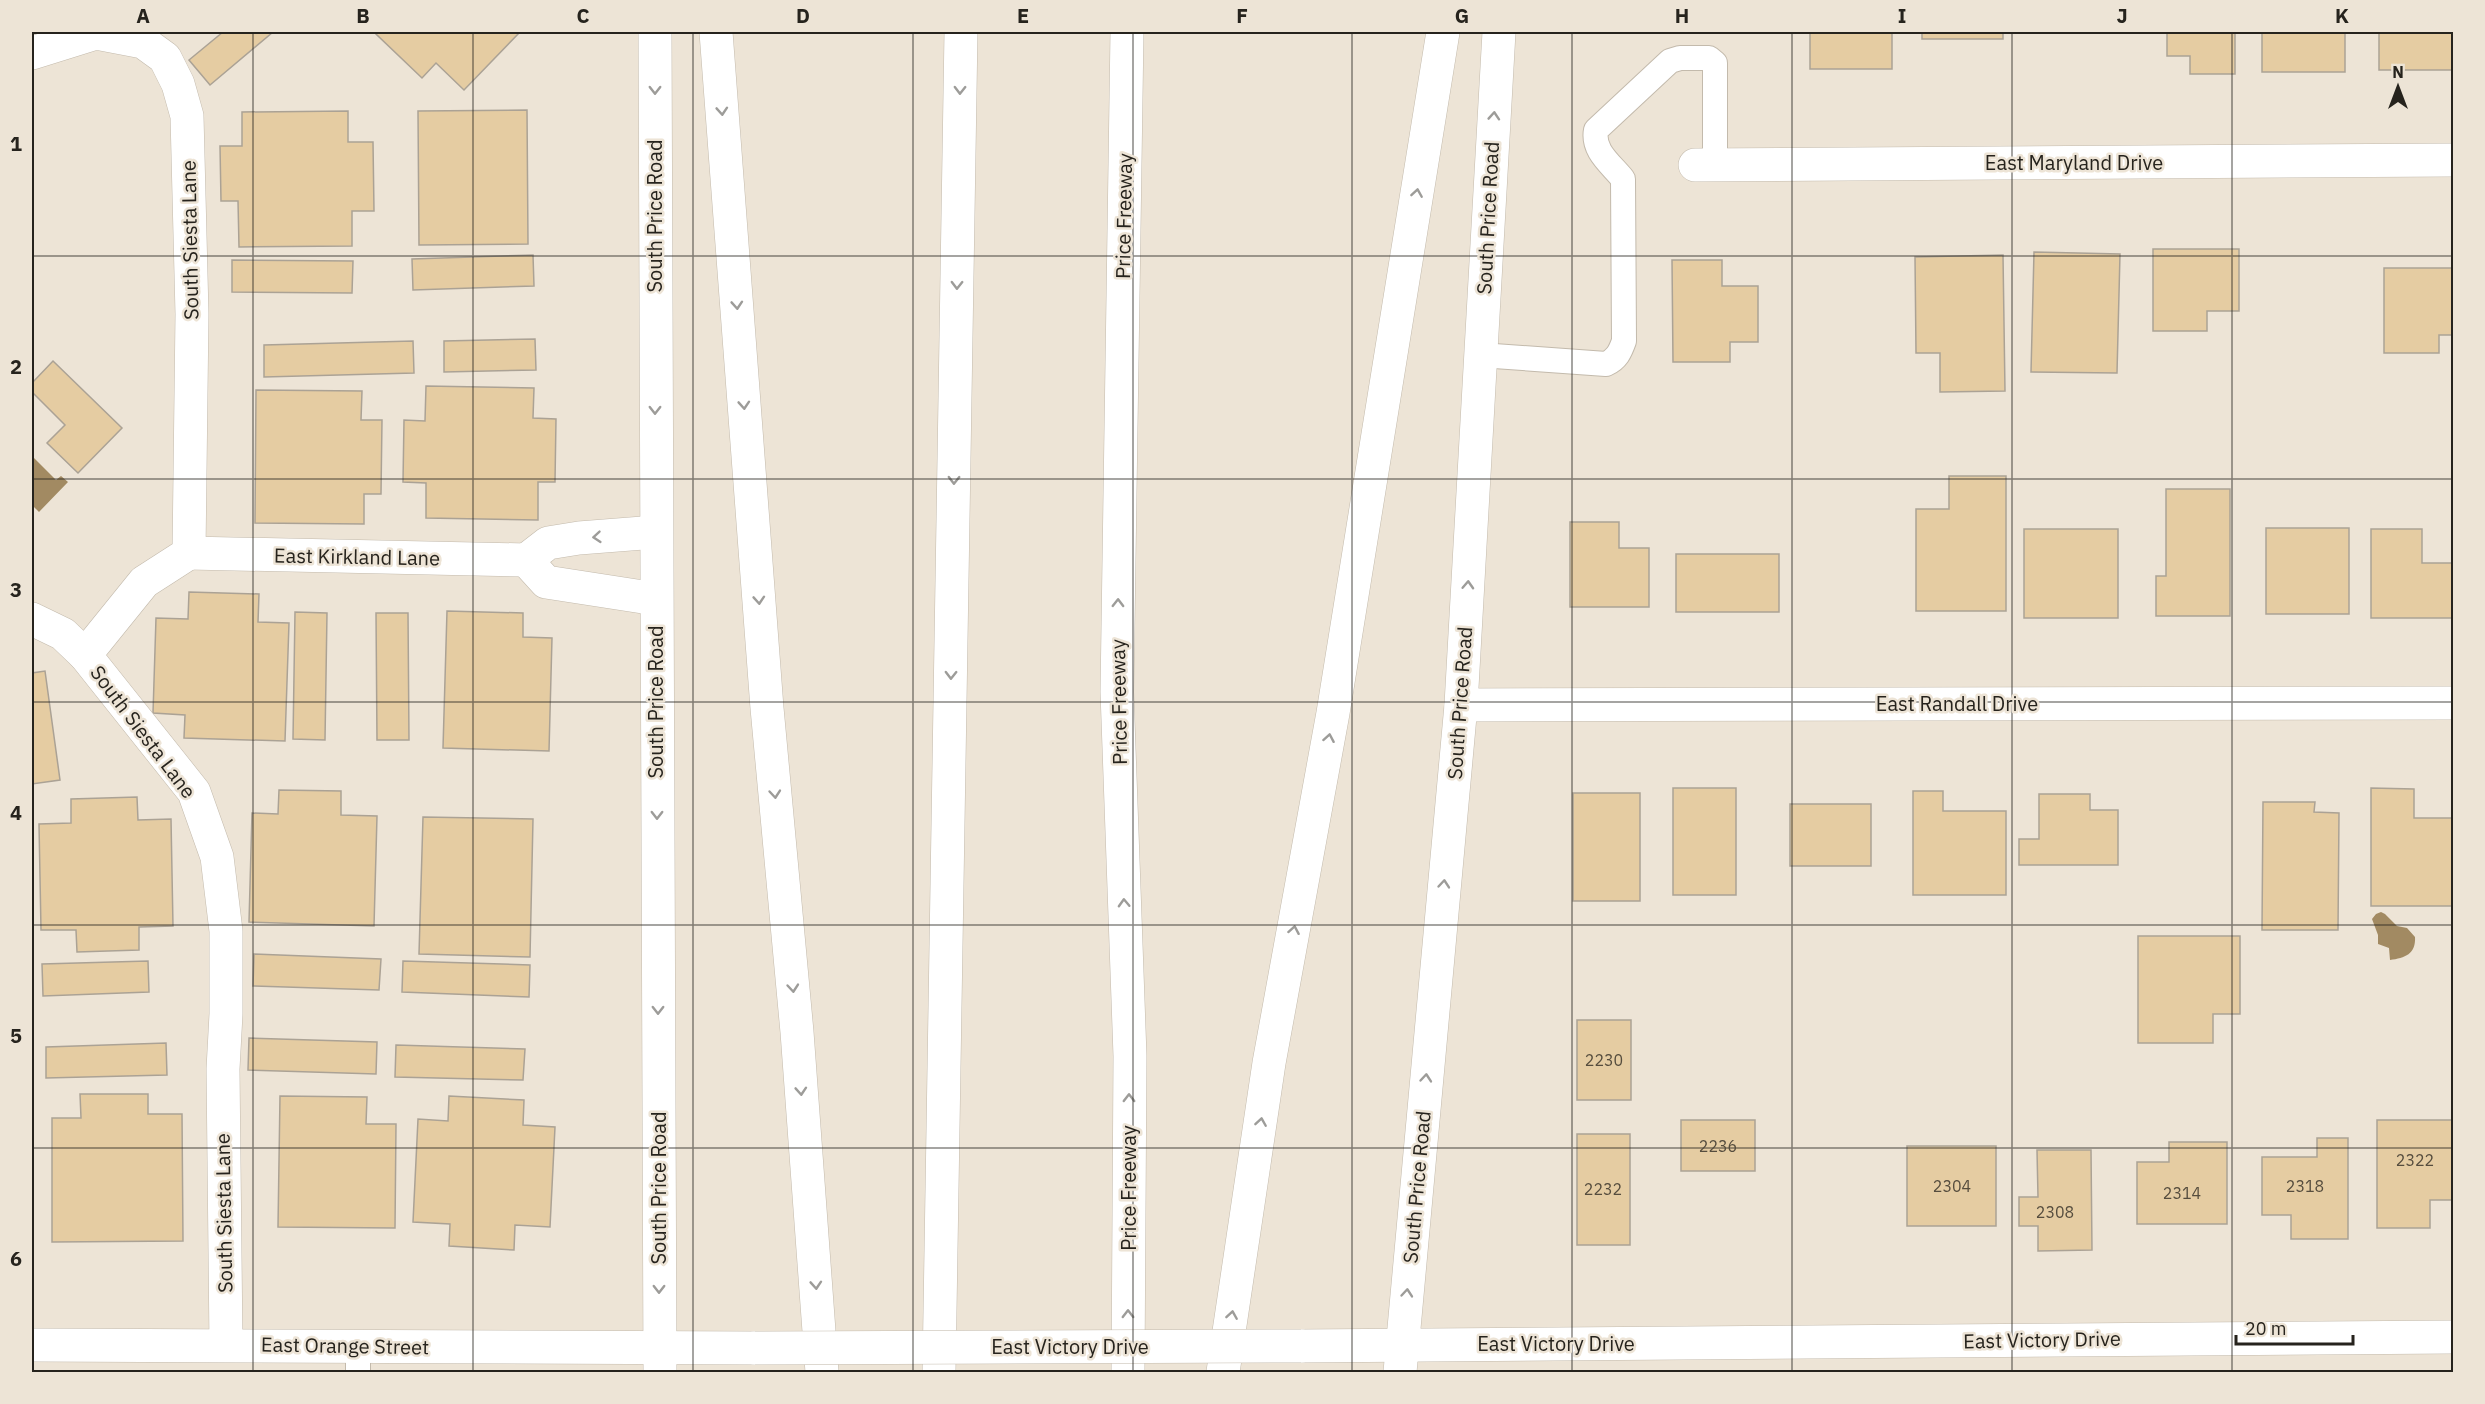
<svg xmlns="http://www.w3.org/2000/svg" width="2485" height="1404" viewBox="0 0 2485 1404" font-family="'IBM Plex Sans',sans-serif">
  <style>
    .water { fill: #a28a62 }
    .building { fill: #e5cca2; stroke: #aba295; stroke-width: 1.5 }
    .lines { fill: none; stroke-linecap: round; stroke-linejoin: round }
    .lane-casing { stroke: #c3baac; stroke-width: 26 }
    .street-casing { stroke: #c3baac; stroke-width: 34 }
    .secondary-casing { stroke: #c3baac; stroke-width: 34 }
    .highway-casing { stroke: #c3baac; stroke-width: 34 }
    .lane { stroke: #fff; stroke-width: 24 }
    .street { stroke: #fff; stroke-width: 33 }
    .secondary { stroke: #fff; stroke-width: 33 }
    .highway { stroke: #fff; stroke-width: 33 }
    .street-bridge-casing { stroke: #c3baac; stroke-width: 34; stroke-linecap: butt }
    .street-bridge { stroke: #fff; stroke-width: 33 }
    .oneway { stroke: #9d9c99 }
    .grid { fill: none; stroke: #26231d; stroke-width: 1.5; stroke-opacity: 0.55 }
    .labels { text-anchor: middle; stroke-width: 5; stroke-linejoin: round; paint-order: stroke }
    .number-label { font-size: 16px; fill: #564d3e }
    .street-label { font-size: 20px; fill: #26231d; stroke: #ede4d6 }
    .neatline { fill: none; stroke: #26231d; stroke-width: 2 }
    .grid-label { font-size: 20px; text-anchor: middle; font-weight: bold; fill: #26231d }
  </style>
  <rect width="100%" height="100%" fill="#ede4d6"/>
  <g class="water">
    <path d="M32 456 56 480 61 476 68 482 39 512 32 505Z"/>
    <path d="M2381 912 2385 914 2397 926 2407 928 2415 937C2416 954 2405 958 2390 960L2389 948 2378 944V935L2372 919 2376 914Z"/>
  </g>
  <g class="building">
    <path d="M223 32H273L210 85 189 60Z"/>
    <path d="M379 32H520L464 90 436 63 422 78 376 34Z"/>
    <rect x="1810" y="32" width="82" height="37"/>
    <rect x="1922" y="32" width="81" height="7"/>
    <path d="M2167 32H2235V74H2190V56H2167Z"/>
    <rect x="2262" y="32" width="83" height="40"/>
    <rect x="2379" y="32" width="75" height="38"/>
    <path d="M527 110 528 244 419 245 418 111Z"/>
    <path d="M348 111V142H373L374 211H352V246L239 247 238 201H221L220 146H242V112Z"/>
    <path d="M2153 249H2239V311H2207V331H2153Z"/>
    <path d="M2034 252 2120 254 2117 373 2031 372Z"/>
    <path d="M533 255 534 286 413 290 412 259Z"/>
    <path d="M2003 255 2005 391 1940 392V353H1916L1915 257Z"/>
    <path d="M232 260 353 261 352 293 232 292Z"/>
    <path d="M1672 260H1722V286H1758V342H1730V362H1673Z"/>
    <path d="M2384 268H2454V335H2439V353H2384Z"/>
    <path d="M535 339 536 370 444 372V341Z"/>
    <path d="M413 341 414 373 264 377V345Z"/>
    <path d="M53 361 122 428 78 473 47 443 65 425 32 392V383Z"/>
    <path d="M426 386 534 388 533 418 556 419 555 482H538V520L426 518V483L403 482 404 420 425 421Z"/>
    <path d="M256 390 362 391 361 420H382L381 494H364V524L255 523Z"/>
    <path d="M1949 476H2006V611H1916V509H1949Z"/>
    <path d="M2166 489H2230V616H2156V576H2166Z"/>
    <path d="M1570 522H1619V548H1649V607H1570Z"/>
    <rect x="2266" y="528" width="83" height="86"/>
    <rect x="2024" y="529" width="94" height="89"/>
    <path d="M2371 529H2422V563H2454V618H2371Z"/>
    <rect x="1676" y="554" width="103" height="58"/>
    <path d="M189 592 259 594 258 622 289 623 285 741 184 738 185 715 153 713 156 618 188 619Z"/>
    <path d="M447 611 523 613V637L552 638 549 751 443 748Z"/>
    <path d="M295 612 327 613 325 740 293 739Z"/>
    <path d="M376 613H408L409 740H377Z"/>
    <path d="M45 671 60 780 32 784V673Z"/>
    <rect x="1673" y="788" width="63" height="107"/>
    <path d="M2371 788 2414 789V818H2454V906H2371Z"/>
    <path d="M279 790 341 791V815L377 816 374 926 249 922 252 813 278 814Z"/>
    <path d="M1913 791H1943V811H2006V895H1913Z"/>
    <rect x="1573" y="793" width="67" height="108"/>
    <path d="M2039 794H2090V810H2118V865H2019V839H2039Z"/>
    <path d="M137 797 138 820 171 819 173 926 139 927V950L77 952 76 930H41L39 824 71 823V799Z"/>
    <path d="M2263 802H2315L2314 812 2339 813 2338 930H2262Z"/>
    <rect x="1790" y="804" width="81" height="62"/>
    <path d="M423 817 533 819 530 957 419 954Z"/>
    <path d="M2138 936H2240V1014H2213V1043H2138Z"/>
    <path d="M254 954 381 959 379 990 253 986Z"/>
    <path d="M148 961 149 992 43 996 42 964Z"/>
    <path d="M403 961 530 965 529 997 402 992Z"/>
    <rect x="1577" y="1020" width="54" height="80"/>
    <path d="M249 1038 377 1042 376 1074 248 1070Z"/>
    <path d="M166 1043 167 1075 46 1078V1047Z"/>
    <path d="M396 1045 525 1049 523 1080 395 1077Z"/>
    <path d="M80 1094H148V1114H182L183 1241 52 1242V1118H81Z"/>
    <path d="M280 1096 367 1097 366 1124H396L395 1228 278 1227Z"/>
    <path d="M449 1096 524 1100 523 1125 555 1127 550 1227 515 1225 514 1250 449 1246 450 1224 413 1222 418 1119 448 1121Z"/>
    <rect x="1681" y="1120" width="74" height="51"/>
    <path d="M2377 1120H2454V1200H2430V1228H2377Z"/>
    <rect x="1577" y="1134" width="53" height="111"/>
    <path d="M2317 1138H2348V1239H2291V1215H2262V1157H2317Z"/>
    <path d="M2169 1142H2227V1224H2137V1162H2169Z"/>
    <rect x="1907" y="1146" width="89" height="80"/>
    <path d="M2037 1150H2091L2092 1250 2038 1251V1226H2019V1197H2038Z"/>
  </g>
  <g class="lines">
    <defs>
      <g id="lane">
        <path d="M1480 355 1606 364C1617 359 1620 352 1624 341L1623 179C1611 164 1592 151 1596 130L1670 61 1680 58H1709L1715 63V165"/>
        <path d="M358 1346V1372"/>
      </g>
      <g id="street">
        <path d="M32 53 96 33 143 42 165 58 178 84 187 116 192 314 189 553 144 582 85 655 194 792 217 857 226 931V1014L223 1069 226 1345"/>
        <path d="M1695 165 2454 160"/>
        <path d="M656 532 579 538 548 543 526 560 546 582 656 599"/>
        <path d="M189 553 526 560"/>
        <path d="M32 619 63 634 85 655"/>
        <path d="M1461 705 2454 703"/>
        <path d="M32 1345 755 1348"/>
        <path d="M1301 1346 2454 1337"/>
      </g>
      <g id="secondary">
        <path d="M655 32 660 1372"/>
        <path d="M1400 1372 1461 705 1499 32"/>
      </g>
      <g id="highway">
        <path d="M716 32 767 708 797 1032 822 1372"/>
        <path d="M1127 32 1117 692 1130 1056 1128 1372"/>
        <path d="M939 1372 961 32"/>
        <path d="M1223 1372 1269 1063 1333 713 1443 32"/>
      </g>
    </defs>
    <use href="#lane" class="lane-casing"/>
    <use href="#street" class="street-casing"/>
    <use href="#secondary" class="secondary-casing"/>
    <use href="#highway" class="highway-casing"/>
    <use href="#lane" class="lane"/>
    <use href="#street" class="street"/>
    <use href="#secondary" class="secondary"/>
    <use href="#highway" class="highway"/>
    <defs>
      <path id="street-bridge" d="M755 1348 1301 1346"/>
    </defs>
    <use href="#street-bridge" class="street-bridge-casing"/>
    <use href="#street-bridge" class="street-bridge"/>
  </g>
  <defs><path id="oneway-chevron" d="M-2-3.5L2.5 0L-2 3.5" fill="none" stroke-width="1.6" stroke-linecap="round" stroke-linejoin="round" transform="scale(1.5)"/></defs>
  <g class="oneway">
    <use href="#oneway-chevron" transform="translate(655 90) rotate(90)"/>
    <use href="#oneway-chevron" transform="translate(960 90) rotate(91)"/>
    <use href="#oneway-chevron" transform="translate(722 111) rotate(86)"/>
    <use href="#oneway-chevron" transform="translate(1494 116) rotate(-86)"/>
    <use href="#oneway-chevron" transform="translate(1417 193) rotate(-81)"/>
    <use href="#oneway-chevron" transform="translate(957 285) rotate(91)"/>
    <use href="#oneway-chevron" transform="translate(737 305) rotate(86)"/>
    <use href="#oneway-chevron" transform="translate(744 405) rotate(86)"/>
    <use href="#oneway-chevron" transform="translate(655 410) rotate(90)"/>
    <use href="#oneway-chevron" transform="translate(954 480) rotate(91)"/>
    <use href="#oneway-chevron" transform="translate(597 537) rotate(175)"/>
    <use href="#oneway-chevron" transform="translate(1468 585) rotate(-87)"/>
    <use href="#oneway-chevron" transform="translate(759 600) rotate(86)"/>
    <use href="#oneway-chevron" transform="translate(1118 603) rotate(-89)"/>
    <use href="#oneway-chevron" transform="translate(951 675) rotate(91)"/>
    <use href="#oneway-chevron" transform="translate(1329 738) rotate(-80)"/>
    <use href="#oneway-chevron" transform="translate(775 794) rotate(85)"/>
    <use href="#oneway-chevron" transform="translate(657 815) rotate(90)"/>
    <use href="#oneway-chevron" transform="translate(1444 884) rotate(-85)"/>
    <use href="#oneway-chevron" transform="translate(1124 903) rotate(-92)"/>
    <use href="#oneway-chevron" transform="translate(1294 930) rotate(-80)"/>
    <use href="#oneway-chevron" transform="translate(793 988) rotate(85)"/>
    <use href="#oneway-chevron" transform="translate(658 1010) rotate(90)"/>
    <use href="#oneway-chevron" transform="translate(1426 1078) rotate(-85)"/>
    <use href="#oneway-chevron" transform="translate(801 1091) rotate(86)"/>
    <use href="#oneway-chevron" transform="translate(1129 1098) rotate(-90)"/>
    <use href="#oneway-chevron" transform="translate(1261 1122) rotate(-81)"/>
    <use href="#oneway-chevron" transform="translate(816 1285) rotate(86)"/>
    <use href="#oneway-chevron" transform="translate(659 1289) rotate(90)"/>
    <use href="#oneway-chevron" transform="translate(1407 1293) rotate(-85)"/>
    <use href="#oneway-chevron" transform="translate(1128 1314) rotate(-90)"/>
    <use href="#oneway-chevron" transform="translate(1232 1315) rotate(-81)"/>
  </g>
  <path class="grid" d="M253 32V1372M473 32V1372M693 32V1372M913 32V1372M1133 32V1372M1352 32V1372M1572 32V1372M1792 32V1372M2012 32V1372M2232 32V1372M32 256H2454M32 479H2454M32 702H2454M32 925H2454M32 1148H2454"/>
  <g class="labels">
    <g class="number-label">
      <text x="1604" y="1066">2230</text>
      <text x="1718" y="1152">2236</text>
      <text x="2415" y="1166">2322</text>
      <text x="1952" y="1192">2304</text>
      <text x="2305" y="1192">2318</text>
      <text x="1603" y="1195">2232</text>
      <text x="2182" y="1199">2314</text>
      <text x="2055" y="1218">2308</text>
    </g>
    <g class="street-label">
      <text x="2074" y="170">East Maryland Drive</text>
      <text transform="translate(655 216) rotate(-90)" y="7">South Price Road</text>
      <text transform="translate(1124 216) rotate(-89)" y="7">Price Freeway</text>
      <text transform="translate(1488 218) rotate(-87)" y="7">South Price Road</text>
      <text transform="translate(190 240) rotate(-91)" y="7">South Siesta Lane</text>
      <text transform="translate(357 557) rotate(1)" y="7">East Kirkland Lane</text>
      <text transform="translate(656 702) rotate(-90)" y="7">South Price Road</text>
      <text transform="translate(1119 702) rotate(-91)" y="7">Price Freeway</text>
      <text transform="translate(1460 703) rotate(-86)" y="7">South Price Road</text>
      <text x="1957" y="711">East Randall Drive</text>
      <text transform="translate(143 732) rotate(53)" y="7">South Siesta Lane</text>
      <text transform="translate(1417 1187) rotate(-85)" y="7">South Price Road</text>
      <text transform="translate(659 1188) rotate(-90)" y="7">South Price Road</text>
      <text transform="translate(1129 1188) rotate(-90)" y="7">Price Freeway</text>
      <text transform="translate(224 1213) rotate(-91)" y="7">South Siesta Lane</text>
      <text transform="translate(2042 1340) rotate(-1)" y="7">East Victory Drive</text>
      <text x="1556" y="1351">East Victory Drive</text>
      <text transform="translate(345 1346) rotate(1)" y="7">East Orange Street</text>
      <text x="1070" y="1354">East Victory Drive</text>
    </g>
  </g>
  <rect width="2485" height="1404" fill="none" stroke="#ede4d6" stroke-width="66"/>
  <g transform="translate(2398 87)" stroke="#ede4d6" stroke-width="4.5" paint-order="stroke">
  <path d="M0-4.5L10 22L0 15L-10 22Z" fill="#26231d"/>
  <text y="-9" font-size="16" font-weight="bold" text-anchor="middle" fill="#26231d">N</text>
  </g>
  <path d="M2236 1335v9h117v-9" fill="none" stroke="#26231d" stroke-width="3"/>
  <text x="2245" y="1335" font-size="18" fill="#26231d" stroke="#ede4d6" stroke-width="4.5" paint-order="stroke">20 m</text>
  <rect x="33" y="33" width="2419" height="1338" class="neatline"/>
  <g class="grid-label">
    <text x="143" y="23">A</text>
    <text x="363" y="23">B</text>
    <text x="583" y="23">C</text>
    <text x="803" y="23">D</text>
    <text x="1023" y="23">E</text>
    <text x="1242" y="23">F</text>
    <text x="1462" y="23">G</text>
    <text x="1682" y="23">H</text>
    <text x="1902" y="23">I</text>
    <text x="2122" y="23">J</text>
    <text x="2342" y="23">K</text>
    <text x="16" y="151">1</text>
    <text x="16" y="374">2</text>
    <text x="16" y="597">3</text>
    <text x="16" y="820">4</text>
    <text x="16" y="1043">5</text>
    <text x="16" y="1266">6</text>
  </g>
</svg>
